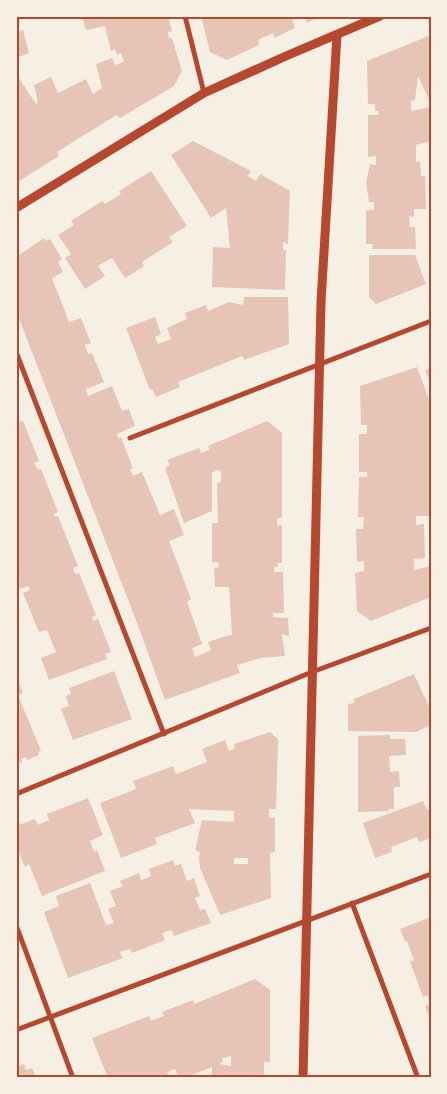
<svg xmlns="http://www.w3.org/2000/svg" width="447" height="1094" viewBox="0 0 447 1094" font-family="Arial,sans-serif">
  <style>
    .building { fill: #e6c5b7; fill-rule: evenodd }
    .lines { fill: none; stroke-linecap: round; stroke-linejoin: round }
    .minor { stroke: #b5482f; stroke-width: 5 }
    .tertiary { stroke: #b5482f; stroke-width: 9 }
    .neatline { fill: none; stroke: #b5482f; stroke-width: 2 }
  </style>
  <rect width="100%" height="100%" fill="#f6efe4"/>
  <g class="building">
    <path d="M82 16H168L172 31 168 32 169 38H172L182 71 174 86 120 118 117 115 115 116 57 152 59 156 16 183V80L19 78 36 104 38 102 34 85 51 77 58 93 86 79 93 94 102 88 96 64 112 58 115 65 124 62 121 53 117 55 115 49 111 51 105 26 86 30Z"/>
    <path d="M201 16H291L295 28 274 38 273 33 258 40 259 45 227 60 210 52Z"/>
    <path d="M305 16H320L307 23Z"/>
    <path d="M23 30 29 53 16 58V33Z"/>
    <path d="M431 35V104L418 76 415 100 411 101V111L430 107 431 111V141L416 145V162H420L421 176H425L426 209H414V217L409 216 410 227H415L416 249H372L373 244H366V210H374V202H369L366 183 370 164 376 165V156L368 157V115H379L378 111H375V104H368L367 61Z"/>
    <path d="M193 141 251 171 248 176 256 181 260 174 290 191 288 244 283 242V250H286L285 290 212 287 213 247 230 248 226 208 211 218 171 155Z"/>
    <path d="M151 171 187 226 169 237 173 242 142 262 144 266 125 278 112 258 98 266 105 276 85 289 65 258 71 254 58 235 74 225 71 221 102 201 105 204 121 194 119 191Z"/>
    <path d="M44 238 46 241 50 239 62 259 58 262 63 272 52 278 69 322 81 318 91 343 85 345 88 354 92 353 104 382 86 389 88 396 112 386 122 411 129 409 135 426 117 434 118 438 121 437 133 469H130L133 476 142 472 160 515 174 509 184 535 169 541 191 599 187 602 202 644 192 648 195 657 211 650 208 642 226 636 232 635 229 587H215L214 568 219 567 218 562H212V523H218L217 483 221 482V471L216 470 212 473V511L184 523 165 468 170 465 167 460 199 448 201 453 209 450 208 446 267 421 282 433V518H277V526L282 525V563H277L278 567H274V572H283L284 613H273V617L288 618 289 636 282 634 285 656 261 658 237 665 240 673 165 700 136 620 16 311V257Z"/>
    <path d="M369 255H415L426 284 376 304 369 297Z"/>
    <path d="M244 297H288L289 344 244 360 242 356 178 382 180 387 156 397 152 389 150 390 126 328 155 317 161 334 155 337 158 344 171 339 167 328 187 319 185 313 206 305 208 311 229 302 243 305Z"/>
    <path d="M417 367 431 405 429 430H431V462L430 516H416V525L424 524 425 558 414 559V570L431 566V597L371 621 357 611 355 573 364 571V561L357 562 356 529H363L364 517H358L359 477H367V472H359V434H367V425H361L360 386Z"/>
    <path d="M431 368V384L425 370Z"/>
    <path d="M16 416 19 422 23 421 39 461 34 463 38 470 41 469 58 512 54 514 55 517 58 516 78 566 73 568 75 574 79 573 96 615 92 617 93 621 98 619 111 652 105 654 107 659 49 680 41 658 56 652 47 630 39 632 23 593 30 590 28 586 20 589 16 580V569L19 568 16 561Z"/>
    <path d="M114 671 132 719 73 740 61 709 69 706 66 696 71 694 69 688Z"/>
    <path d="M414 674 431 711V725L416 732 348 731V704L354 703V699Z"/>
    <path d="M16 676 23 693 18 695 41 751 38 752 39 755 27 760 26 757 21 759 22 762 16 764Z"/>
    <path d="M270 732 278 739 276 809H269V818H275V852L270 853 271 898 220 915 200 868 199 858 200 852 195 850 202 820 234 822V811L189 809 195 823 155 838 157 844 121 858 100 803 136 789 133 781 173 766 176 774 207 762 202 749 225 740 229 751 235 748 234 744ZM234 858H248V864H234Z"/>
    <path d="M390 735V739H405L406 755 389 756 390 772 399 771 400 787H394V809H388L389 811 358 812V736Z"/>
    <path d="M88 798 103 835 90 841 94 852 97 850 105 871 42 896 29 864 25 867 16 846V826L35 819 38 825 49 820 47 814Z"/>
    <path d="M423 801 427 810 431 809V838L419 842 417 837 391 847 392 852 375 858 363 823Z"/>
    <path d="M173 860 175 866 181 864 187 881 194 878 200 896 195 898 200 910 205 909 211 923 174 936 172 930 168 931 162 933 165 940 132 953 130 949 120 952 123 958 68 978 44 912 59 906 56 896 90 883 106 925 114 923 108 909 116 906 110 891 123 886 120 881 139 873 141 880 147 878 151 876 149 869Z"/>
    <path d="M431 917V1003L427 995 423 997 410 962 414 960 407 941 405 942 400 929Z"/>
    <path d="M255 979 270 990V1062H264V1078H212V1067L184 1078H179L175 1069 167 1072 170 1078H108L92 1038 149 1016 151 1021 164 1016 162 1012 193 1000 194 1004ZM231 1056V1066L219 1064 223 1062 222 1058Z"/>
    <path d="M431 1004V1022L425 1006Z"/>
    <path d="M24 1064 26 1070 32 1068 36 1078H16V1067Z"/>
  </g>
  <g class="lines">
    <g class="minor">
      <path d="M185 16 204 93"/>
      <path d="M16 352 164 734"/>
      <path d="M130 438 431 321"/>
      <path d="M16 794 312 672 431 628"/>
      <path d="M352 903 418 1078"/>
      <path d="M16 925 73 1078"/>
      <path d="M16 1030 431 874"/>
    </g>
    <g class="tertiary">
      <path d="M16 208 204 93 286 56 380 16"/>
      <path d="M303 1078 321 302 337 35"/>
    </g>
  </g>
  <rect width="447" height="1094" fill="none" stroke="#f6efe4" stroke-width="35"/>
  <rect x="18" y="18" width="412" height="1058" class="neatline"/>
</svg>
